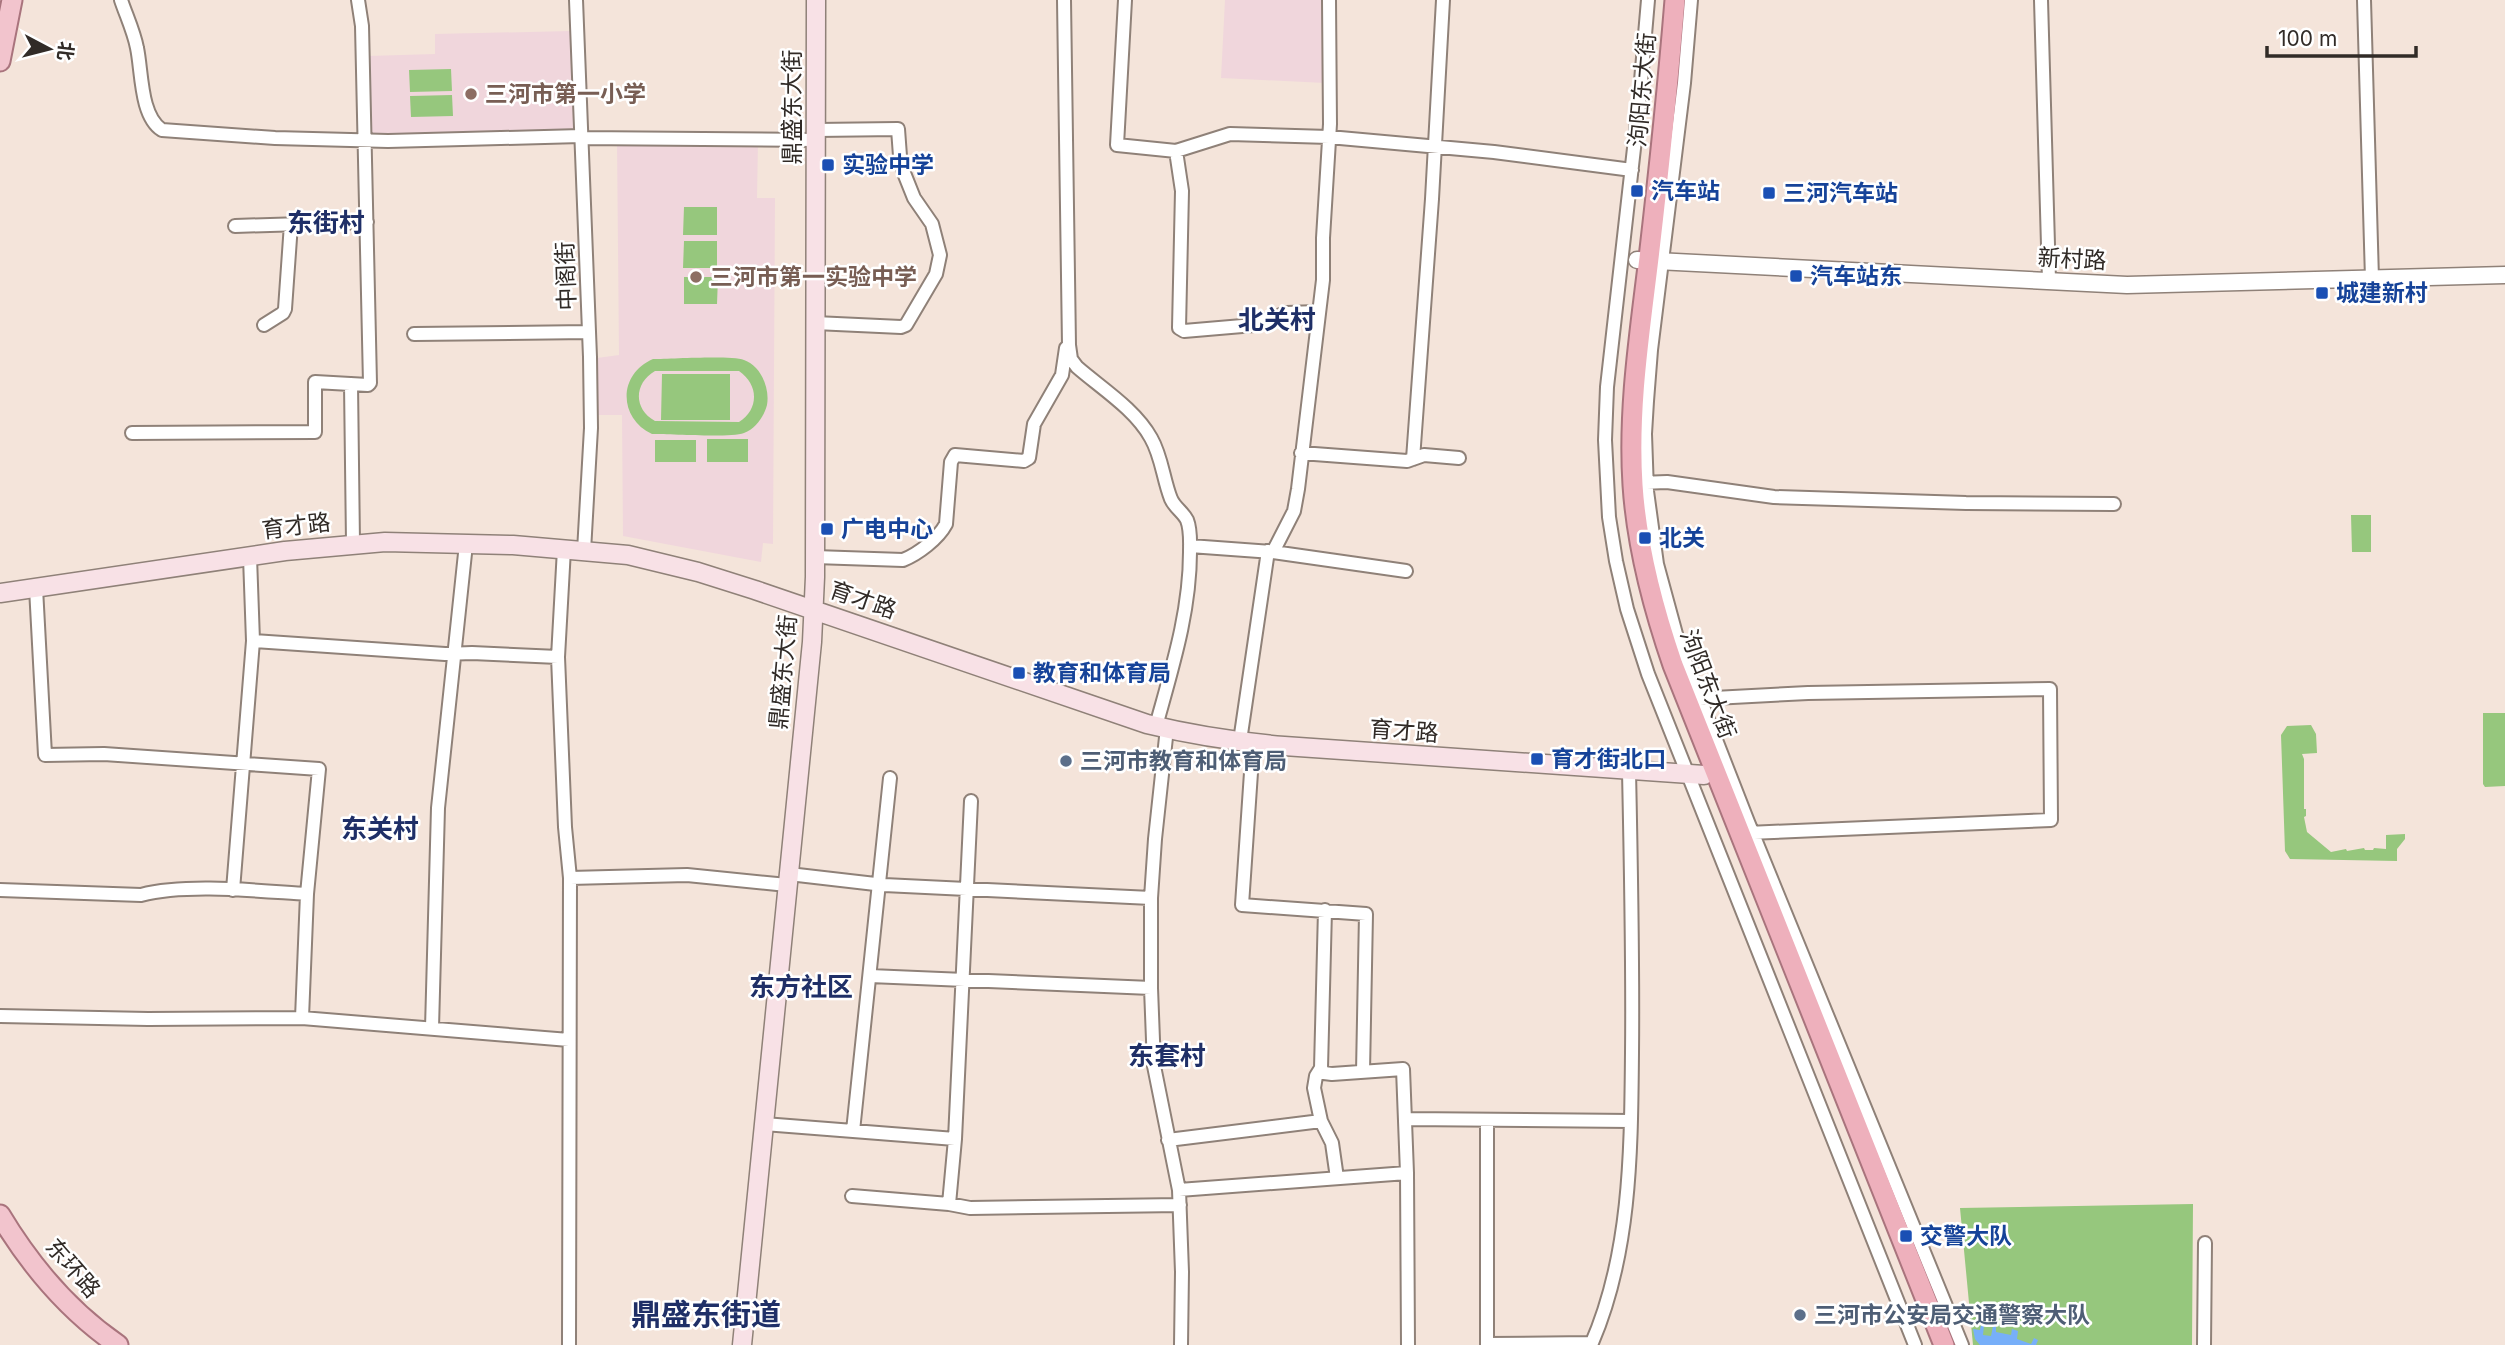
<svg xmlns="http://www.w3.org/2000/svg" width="2505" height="1345" font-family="Inter,'Noto Sans SC',sans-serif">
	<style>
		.education { fill: #f0d6dc }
		.green { fill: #96c77d; fill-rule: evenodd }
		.water { fill: #77aff9 }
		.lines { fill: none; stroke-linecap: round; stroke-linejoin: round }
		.minor-casing { stroke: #8f8178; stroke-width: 16 }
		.tertiary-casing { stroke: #8f8178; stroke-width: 19 }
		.secondary-casing { stroke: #8f8178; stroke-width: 21 }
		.primary-casing { stroke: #a9747d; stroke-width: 23 }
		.trunk-casing { stroke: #a9747d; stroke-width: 23 }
		.minor { stroke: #fff; stroke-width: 12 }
		.tertiary { stroke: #fff; stroke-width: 16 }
		.secondary { stroke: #f8e1e6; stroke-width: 18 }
		.primary { stroke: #f2c4cd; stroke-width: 19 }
		.trunk { stroke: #eeb0bc; stroke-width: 19 }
		.education-dot { fill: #8d6e63; stroke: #fff; stroke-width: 2.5 }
		.transit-dot { fill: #1a4fb4; stroke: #fff; stroke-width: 2.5 }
		.service-dot { fill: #5c6f8a; stroke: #fff; stroke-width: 2.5 }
		.labels { text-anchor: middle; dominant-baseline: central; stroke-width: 5; stroke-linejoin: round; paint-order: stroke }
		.street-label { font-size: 23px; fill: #312b27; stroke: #fff }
		.education-label { font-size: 23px; font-weight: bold; fill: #785e54; stroke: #fff; text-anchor: start }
		.transit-label { font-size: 23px; font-weight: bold; fill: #164399; stroke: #fff; text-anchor: start }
		.service-label { font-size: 23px; font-weight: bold; fill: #4e5e75; stroke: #fff; text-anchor: start }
		.quarter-label { font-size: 26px; font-weight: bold; fill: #1f2f67; stroke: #fff }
		.district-label { font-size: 30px; font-weight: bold; fill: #1f2f67; stroke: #fff }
	</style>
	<rect width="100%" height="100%" fill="#f4e4da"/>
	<path class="education" d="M1225 0H1325V83L1221 78Z
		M571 31 574 131 369 134 368 56 435 54V34Z
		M617 141 758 142 757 198H775L773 544 763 543 761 562 623 536 622 415H598L597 358 619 355Z"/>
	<path class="green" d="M451 69 452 91 410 92 409 70Z
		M452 95 453 116 411 117 410 96Z
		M684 207H717V235H683Z
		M684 241H717V268H683Z
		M684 277H718L717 304H684Z
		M653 359C671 359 731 355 744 360 761 366 770 388 767 405 764 416 756 429 744 433 730 438 671 434 652 434 618 418 618 374 653 359ZM655 371H739C759 385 759 409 739 422L655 421C633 409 634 383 655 371Z
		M662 374H730V420H661Z
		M707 439H748V462H707Z
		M655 440H696V462H655Z
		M2351 515H2371V552H2352Z
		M2483 713H2505V786L2485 787 2483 784Z
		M2311 725 2316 734 2317 753 2302 754 2304 759V809H2306V816L2304 817 2307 832 2331 852 2346 849 2347 851 2364 848 2365 850H2373L2374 848 2386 849V835L2405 834V839L2397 849V861L2290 859 2285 851 2281 735 2287 726Z
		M2193 1204 2192 1345H1973L1960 1208Z"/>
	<path class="water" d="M1981 1325H1984L1983 1335 1991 1336 1993 1326H1996V1332L2011 1335 2012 1329 2018 1331 2017 1339 2031 1344 2034 1338 2038 1340 2036 1345H1980L1975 1339 1973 1329 1980 1330Z"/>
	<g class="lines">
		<g class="minor-casing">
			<path id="minor" d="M121 0C126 15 134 32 137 48 142 71 140 116 162 130L275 138 388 141 581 136
				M576 0 590 357 591 428 584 551
				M1064 0 1069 345 1071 359 1077 367C1101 388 1135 409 1151 438 1162 457 1163 479 1171 499 1175 508 1183 512 1187 520 1191 530 1190 542 1190 552 1190 612 1172 668 1156 726
				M1125 0 1117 145 1176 151 1230 134 1329 137 1494 152 1632 170
				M1648 0 1639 104 1607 387 1605 440 1609 517 1616 561 1627 609 1648 674 1915 1345
				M1691 0 1684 83 1651 350 1647 401 1645 434 1647 491 1657 564 1679 645 1748 822 1962 1345
				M2041 0 2049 280
				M2364 0 2372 279
				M581 138 816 140
				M1176 151 1182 191 1179 328 1184 331 1254 325 1286 313 1318 312
				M235 226 367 222
				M815 323 901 327 906 325 936 274 940 255 932 224 914 198 904 173 900 156 898 129 816 130
				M264 325 283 313 285 309 291 224
				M414 334 589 332
				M351 384 353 543
				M132 433 315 432V382L368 385 370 383 362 26 358 0
				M1301 453 1407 461 1424 455 1459 458
				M1413 459 1432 199 1443 0
				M1640 483 1667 482 1774 497 1966 503 2114 504
				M1190 546 1273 552 1406 571
				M564 549 558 657 565 827 570 878 569 1345
				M1273 552 1294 511 1298 489 1323 280V238L1330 124 1329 0
				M815 557 903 560C918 554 938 539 946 524L951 462 955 455 1024 461 1029 458 1034 424 1062 375 1066 348
				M36 588 45 755 104 754 319 769 307 894 302 1018
				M253 641 445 654 472 653 558 657
				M1695 699 1808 693 2050 689 2051 820 1748 833
				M1167 728 1155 839 1151 898V988L1154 1066 1179 1190 1182 1272 1181 1345
				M1240 741 1268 551
				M1253 743 1242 905 1366 914 1363 1072
				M789 874 884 885 1151 898
				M570 878 687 875 787 885
				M0 890 141 895C187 883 259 891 307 894
				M233 890 253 641 250 557
				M1325 910 1321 1068 1324 1073 1332 1074 1403 1069 1407 1173 1408 1345
				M870 976 1151 988
				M0 1016 148 1019 302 1018 569 1040
				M432 1028 438 808 466 544
				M1321 1068 1316 1076 1314 1088 1321 1121 1332 1143 1337 1178
				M1405 1119 1631 1121
				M1487 1120V1344L1592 1343
				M764 1124 955 1139
				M853 1131 890 778
				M1168 1140 1321 1121
				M1179 1190 1407 1173
				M852 1196 949 1204 970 1208 1180 1205
				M949 1204 955 1139 971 801
				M1591 1345C1631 1254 1631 1151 1632 1053 1633 959 1631 865 1629 771
				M2204 1345 2205 1243"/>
		</g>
		<g class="tertiary-casing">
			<path id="tertiary" d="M1637 260 2127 285 2505 275"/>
		</g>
		<g class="secondary-casing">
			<path id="secondary" d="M0 593 285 551 385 542 513 545 628 555 698 572 755 590 1147 724C1192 735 1238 742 1284 746L1704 775
				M742 1345 812 642 815 577 816 0"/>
		</g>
		<g class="primary-casing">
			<path id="primary" d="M0 61 12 0
				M0 1215C30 1265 70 1312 118 1345"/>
		</g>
		<g class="trunk-casing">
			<path id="trunk" d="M1675 0C1668 86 1659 172 1649 258 1640 333 1628 409 1633 485 1637 547 1653 607 1673 665L1944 1345"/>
		</g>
		<use href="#minor" class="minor"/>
		<use href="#tertiary" class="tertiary"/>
		<use href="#secondary" class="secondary"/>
		<use href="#primary" class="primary"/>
		<use href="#trunk" class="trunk"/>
	</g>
	<g class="education-dot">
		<circle cx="471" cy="94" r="7"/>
		<circle cx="696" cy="277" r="7"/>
	</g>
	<g class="transit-dot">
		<rect x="821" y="158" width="14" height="14" rx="3.5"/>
		<rect x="1630" y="184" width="14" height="14" rx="3.5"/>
		<rect x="1762" y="186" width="14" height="14" rx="3.5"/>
		<rect x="1789" y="269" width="14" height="14" rx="3.5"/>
		<rect x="2315" y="286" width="14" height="14" rx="3.5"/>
		<rect x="820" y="522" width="14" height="14" rx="3.5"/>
		<rect x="1638" y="531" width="14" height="14" rx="3.5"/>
		<rect x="1012" y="666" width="14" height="14" rx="3.5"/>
		<rect x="1530" y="752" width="14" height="14" rx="3.5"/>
		<rect x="1899" y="1229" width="14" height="14" rx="3.5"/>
	</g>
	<g class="service-dot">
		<circle cx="1066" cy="761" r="7"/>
		<circle cx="1800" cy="1315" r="7"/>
	</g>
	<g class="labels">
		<g class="street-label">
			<text transform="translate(1642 90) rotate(-85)">泃阳东大街</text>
			<text transform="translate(792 107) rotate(-90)">鼎盛东大街</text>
			<text transform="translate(2072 259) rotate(3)">新村路</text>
			<text transform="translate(566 276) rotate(-92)">中阁街</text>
			<text transform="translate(296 526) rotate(-7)">育才路</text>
			<text transform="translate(863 600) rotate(19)">育才路</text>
			<text transform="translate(783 672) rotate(-85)">鼎盛东大街</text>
			<text transform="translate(1708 684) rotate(69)">泃阳东大街</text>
			<text transform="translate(1404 731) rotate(4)">育才路</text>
			<text transform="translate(73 1268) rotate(49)">东环路</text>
		</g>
		<g class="education-label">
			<text x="485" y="94">三河市第一小学</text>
			<text x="710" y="277">三河市第一实验中学</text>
		</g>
		<g class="transit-label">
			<text x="842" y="165">实验中学</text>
			<text x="1651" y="191">汽车站</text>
			<text x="1783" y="193">三河汽车站</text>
			<text x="1810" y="276">汽车站东</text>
			<text x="2336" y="293">城建新村</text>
			<text x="841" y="529">广电中心</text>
			<text x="1659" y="538">北关</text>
			<text x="1033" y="673">教育和体育局</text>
			<text x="1551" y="759">育才街北口</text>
			<text x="1920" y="1236">交警大队</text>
		</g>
		<g class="service-label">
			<text x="1080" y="761">三河市教育和体育局</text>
			<text x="1814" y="1315">三河市公安局交通警察大队</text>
		</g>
		<g class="quarter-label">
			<text x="326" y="222">东街村</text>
			<text x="1277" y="319">北关村</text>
			<text x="380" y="828">东关村</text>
			<text x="801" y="986">东方社区</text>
			<text x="1167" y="1055">东套村</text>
		</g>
		<g class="district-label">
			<text x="706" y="1314">鼎盛东街道</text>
		</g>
	</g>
	<g transform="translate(49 49) rotate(97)" stroke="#ffffff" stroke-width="5" paint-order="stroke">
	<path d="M0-5L12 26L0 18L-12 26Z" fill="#312b27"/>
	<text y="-10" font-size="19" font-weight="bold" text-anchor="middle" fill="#312b27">北</text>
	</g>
	<path d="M2267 46v10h149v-10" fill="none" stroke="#312b27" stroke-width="3.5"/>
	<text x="2278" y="46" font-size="21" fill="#312b27" stroke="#ffffff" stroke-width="5" paint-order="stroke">100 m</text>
</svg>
